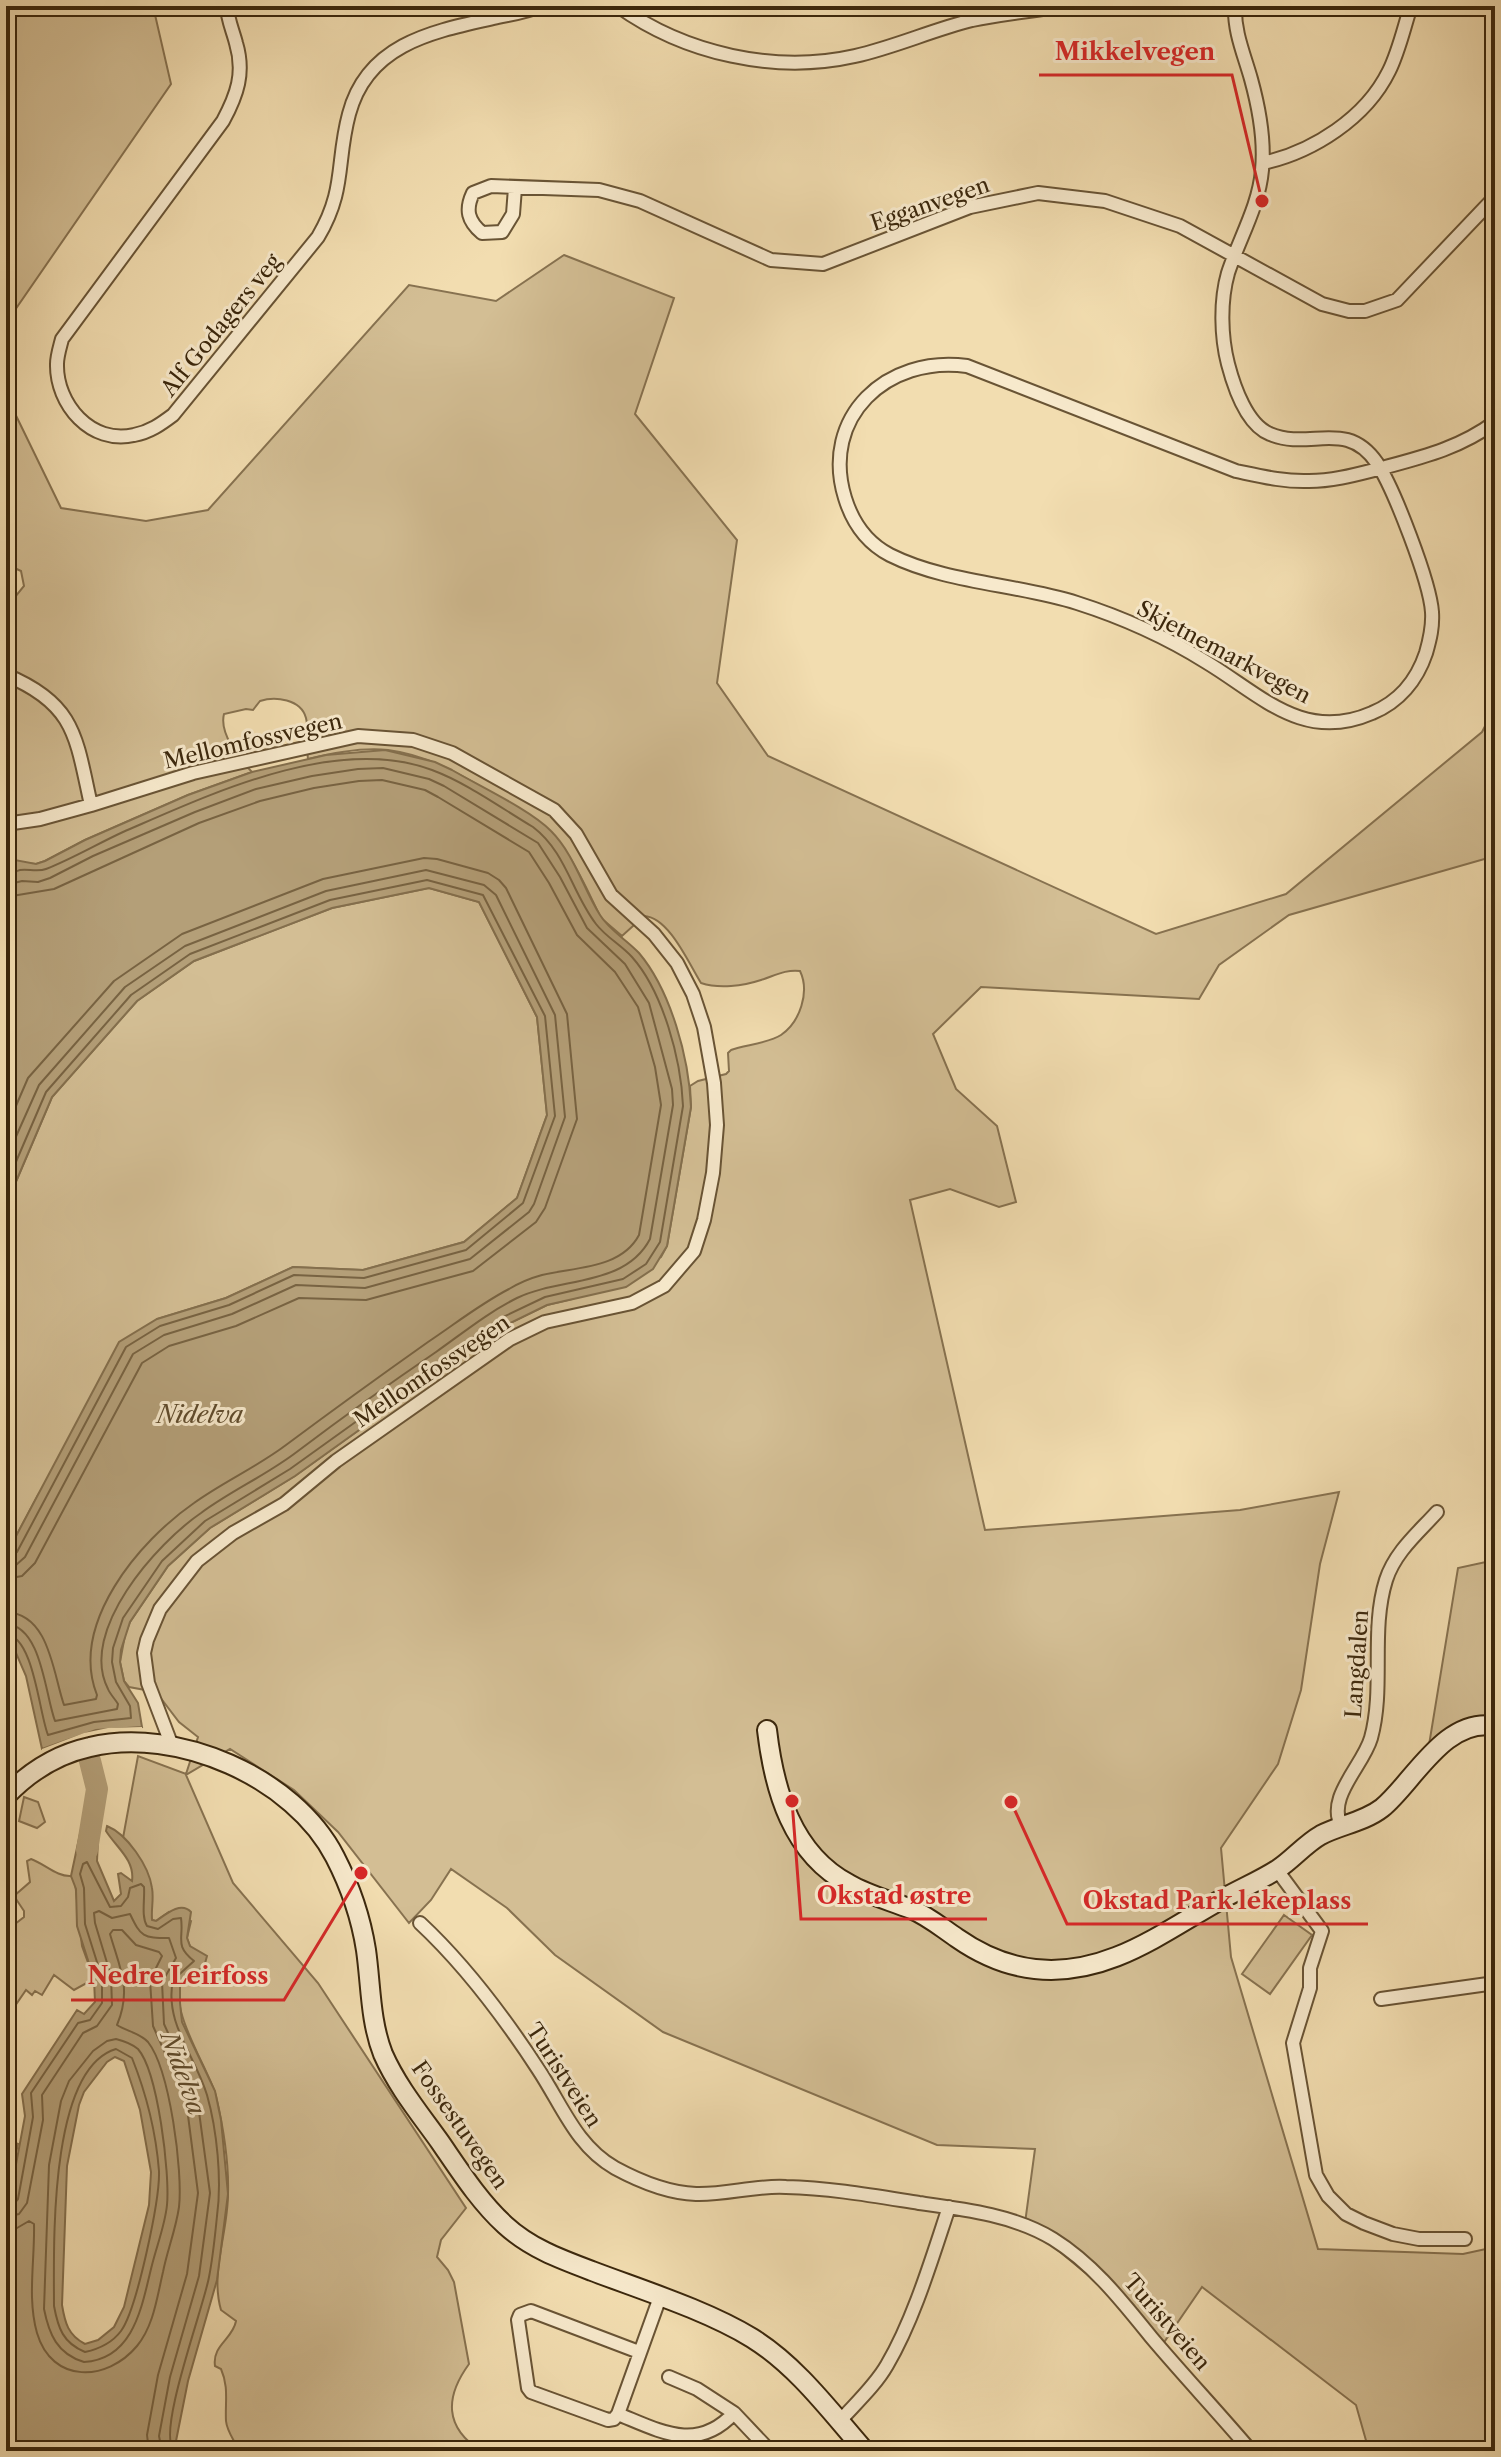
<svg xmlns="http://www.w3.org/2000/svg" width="1501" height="2457" font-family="'Libre Caslon Text',serif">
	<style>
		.green { fill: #d3be94; stroke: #877250; stroke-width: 2 }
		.water { fill: #b49f78; stroke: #846f4d; stroke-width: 2; fill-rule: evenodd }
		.pier { fill: #f2ddb0 }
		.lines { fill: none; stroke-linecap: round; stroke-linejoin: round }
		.shore { stroke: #786342; stroke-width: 2 }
		.river { stroke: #b49f78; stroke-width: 22 }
		.street-casing { stroke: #695435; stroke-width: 16 }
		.secondary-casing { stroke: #3b270c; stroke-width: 22 }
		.street { stroke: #f7e9cc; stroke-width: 12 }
		.secondary { stroke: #f7e9cc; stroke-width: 18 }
		.labels { text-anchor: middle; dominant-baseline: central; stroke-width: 6; stroke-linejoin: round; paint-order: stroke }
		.street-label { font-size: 22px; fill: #3b270c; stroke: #f7e9cc }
		.water-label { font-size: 24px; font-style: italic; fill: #5f4b2c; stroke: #f7e9cc }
		.leader { fill: none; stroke: #d62828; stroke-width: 3 }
		.callout-dot { fill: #d62828; stroke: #f7e9cc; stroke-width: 3 }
		.callout-label { font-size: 24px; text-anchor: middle; font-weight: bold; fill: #d62828; stroke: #f7e9cc; stroke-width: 6; stroke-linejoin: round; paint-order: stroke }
	</style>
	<rect width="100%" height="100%" fill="#f2ddb0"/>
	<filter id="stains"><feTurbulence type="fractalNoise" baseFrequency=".0025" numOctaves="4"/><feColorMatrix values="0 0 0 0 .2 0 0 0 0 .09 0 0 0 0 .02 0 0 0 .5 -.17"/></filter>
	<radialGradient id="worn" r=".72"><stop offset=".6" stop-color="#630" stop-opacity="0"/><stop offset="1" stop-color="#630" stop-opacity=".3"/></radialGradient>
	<path class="green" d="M6 6H153L171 84 6 323Z
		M564 255 674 298 635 414 737 540 717 683 768 756 1156 934 1286 894 1482 732 1495 707V856L1289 915 1219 965 1199 999 981 987 933 1034 956 1089 997 1126 1016 1202 999 1207 950 1189 910 1200 985 1530 1240 1510 1339 1492 1320 1564 1301 1690 1278 1764 1221 1848 1231 1957 1318 2249 1463 2254 1495 2247V2417L1491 2416 1486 2442 1495 2440V2451H1369L1356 2405 1202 2287 1158 2351 1105 2289 1025 2223 1035 2149 937 2145 663 2032 555 1955 507 1908 451 1869 431 1900 409 1923 338 1832 294 1790 230 1749 186 1775 233 1883 318 1983 466 2208 441 2240 437 2257 448 2270 454 2282 469 2364C445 2397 444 2427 481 2451H239C235 2441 227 2432 226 2421 225 2402 229 2387 221 2369L215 2366C212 2345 233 2339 236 2321L221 2310C210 2272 228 2233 228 2194 229 2162 223 2126 216 2096 209 2069 165 2005 183 1980 187 1975 193 1974 199 1971L187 1938 191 1921 169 1912 156 1921 152 1920 141 1861 123 1838 138 1756 186 1774 198 1737 179 1722 156 1692 129 1687 124 1681 120 1662 125 1635 130 1622 168 1566 210 1528 295 1476 504 1326 547 1305 572 1299 661 1257 667 1246 691 1107 690 1086 698 1081 726 1074 729 1071 728 1053 731 1050C746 1045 769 1043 781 1035 800 1022 810 992 800 971 786 969 774 976 761 980 743 986 719 989 701 983 689 964 669 917 644 916L622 936 601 918C584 884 569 844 537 821 490 793 443 757 388 750 363 747 332 753 308 759 306 746 309 730 306 718 301 699 275 696 260 701L253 710 246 709 224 714C219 733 239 759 252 772L188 795 85 840 45 861 36 864 12 862 10 866 6 864V608L24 586 21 571 6 564V395L61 508 146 521 208 510 409 285 496 301Z
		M429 888 479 902 537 1017 547 1115 517 1198 464 1242 363 1270 293 1267 226 1298 157 1319 38 1495 6 1555V1195L12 1191 52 1097 137 1001 194 961 332 908Z
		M1495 1560V1729L1428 1751 1458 1568Z
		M24 1797 38 1802 45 1822 37 1828 19 1821Z
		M31 1859C45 1864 57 1877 71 1876L75 1882 82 1946 94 1979 74 1990 54 1975 42 1995 35 1991 32 1995 26 1990 6 2019V1931L24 1917V1911L14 1896 30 1882 27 1861Z
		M1284 1915 1312 1935 1270 1994 1242 1974Z
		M7 2140 18 2144 6 2199V2141Z"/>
	<path class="water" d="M385 750 435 762 452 770C479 786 531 810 551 831 574 854 583 888 600 915 609 930 627 940 639 953 671 991 689 1058 691 1107L667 1246 653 1269 626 1287 547 1305 504 1326 295 1476 210 1528 168 1566 130 1622 121 1650 120 1662 124 1681 138 1703 142 1727 96 1730 42 1749 26 1676 13 1646 6 1639V1555L119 1342 157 1319 226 1298 293 1267 363 1270 464 1242 517 1198 547 1115 537 1017 479 902 429 888 332 908 194 961 137 1001 52 1097 12 1191 6 1195V873L15 860 36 864 45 861 85 840 188 795 252 772 326 755Z
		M90 1823 98 1840 97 1861 114 1901 121 1894 118 1874 121 1873 132 1881C135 1860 116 1847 106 1831L107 1826C127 1834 149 1866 152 1888 154 1899 151 1909 152 1920L156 1921C166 1914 181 1901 191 1912L187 1938 190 1946 207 1956 204 1967 186 1977 180 1984V2003L182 2022 215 2091 221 2120 228 2194 217 2280 188 2381 176 2441 234 2451H6V2218L25 2116 22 2094 77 2010 84 2014 95 2002 94 1979 77 1926 76 1889 71 1876 81 1829ZM115 2057 124 2061 140 2110 151 2172 149 2205 124 2307 114 2327 98 2340 85 2344C68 2335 65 2323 62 2305L67 2166 79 2105 84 2092 107 2062Z"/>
	<path class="pier" d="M142 1727V1731L108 1732 85 1737 41 1753 42 1749 84 1733 108 1728Z"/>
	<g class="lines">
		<path class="shore" d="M6 875C10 875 13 873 17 871 24 867 36 873 46 869 72 859 97 844 123 832 211 794 336 734 432 770 467 783 501 808 533 827 566 852 572 893 596 924 606 937 621 945 632 957 663 992 681 1059 683 1106L660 1242 646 1264 623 1279 545 1297 499 1319 290 1469 205 1521 162 1561 123 1618 113 1648 112 1662 116 1682 130 1706 131 1718 94 1722 48 1735C39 1713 34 1637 6 1634
			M6 885 22 881 38 882 50 878 93 856 195 812 256 789 312 776 358 769 383 768 429 779 444 786 538 843 560 877 587 928 625 964 649 1003 672 1089 673 1105 650 1239C625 1287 560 1277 517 1298 487 1313 463 1333 436 1352 389 1384 343 1417 298 1451 267 1475 232 1490 201 1513 157 1543 78 1631 108 1689 110 1694 115 1699 118 1704L117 1709 55 1721C45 1695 42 1626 6 1624
			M6 897 54 889 199 823 260 801 314 788 359 781 382 780 425 790 438 797 529 852 549 883 577 935 615 972 638 1007 655 1067 661 1105 639 1235C621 1269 575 1267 542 1275 531 1278 519 1283 509 1289 480 1304 455 1324 428 1342 380 1376 333 1410 286 1445 257 1467 223 1482 194 1503 139 1541 69 1624 97 1695L96 1699 64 1705C53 1674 50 1614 6 1612
			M6 1129 28 1078 114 981 182 934 323 879 424 858 437 859 488 873 499 880 506 888 567 1014 577 1119 545 1208 536 1222 473 1271 366 1300 299 1298 236 1326 169 1346 142 1363 35 1563 22 1576 6 1579
			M6 1159 39 1085 125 987 185 946 326 891 426 870 484 885 496 895 555 1015 565 1117 534 1204 529 1212 470 1259 365 1288 296 1285 232 1314 164 1335 133 1354 25 1557 16 1565 6 1567
			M6 1185 46 1092 131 995 190 954 330 900 427 880 483 895 545 1016 555 1116 523 1203 466 1250 364 1278 294 1275 229 1305 160 1326 126 1347 17 1552 6 1557
			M116 2039C124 2041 132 2044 138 2049 158 2072 170 2174 167 2205 165 2225 157 2245 152 2265 142 2304 135 2359 84 2362 57 2354 49 2334 44 2309L49 2165 61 2101 69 2081 93 2051 107 2041Z
			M116 2049 132 2058C146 2093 156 2133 159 2171 160 2199 137 2309 121 2331 112 2343 99 2349 85 2352 63 2343 58 2328 54 2306 54 2249 48 2069 116 2049Z
			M6 2207 13 2205 18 2199 33 2117 31 2093 78 2023 90 2020 102 2003V1978L85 1924 84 1888 80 1874 83 1864 87 1862 110 1907 121 1906 128 1897 130 1888 141 1884 144 1887C145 1900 141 1916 147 1926L158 1929 173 1919 181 1918C184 1939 174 1945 194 1961L173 1980C164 2023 195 2055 207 2095 217 2130 222 2180 217 2216 215 2236 213 2257 209 2277 204 2306 158 2429 173 2448L188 2451
			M6 2217 19 2214 27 2203 43 2120 42 2095 83 2033 97 2026 112 2005 111 1976 95 1923 94 1913 99 1911 112 1918 130 1914C141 1937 143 1938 169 1938L176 1958 162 1982 164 2024 197 2097 210 2193 199 2276 170 2377 159 2436 162 2451
			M6 2229 17 2228 29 2221 34 2224C35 2260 27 2298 37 2333 52 2384 107 2382 137 2346 154 2325 157 2297 163 2272 167 2251 176 2229 179 2207 183 2172 170 2070 148 2042 140 2033 126 2031 117 2025 132 1989 120 1969 110 1934L113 1930H122L136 1945 159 1952 162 1956 150 1980 153 2026 186 2100 198 2193 187 2274 158 2375 147 2435 149 2451"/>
		<path class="river" d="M87 1850 97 1789 90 1761"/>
		<g class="street-casing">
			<path id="street" d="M227 6C227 18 233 31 236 43 245 73 237 95 223 121L62 339C60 347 57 356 57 364 56 404 91 445 134 435 150 432 161 424 173 415L318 237C346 190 336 162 349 114 368 42 436 31 498 17 512 14 527 12 540 6
				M618 6C685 54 775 74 855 56 895 47 932 30 972 20 1001 14 1032 11 1062 6
				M1235 6C1234 32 1244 54 1251 79 1259 108 1265 140 1262 170 1259 206 1239 239 1228 273 1220 301 1221 337 1228 364 1234 387 1247 425 1270 434 1310 451 1346 418 1377 463 1394 489 1430 582 1432 612 1433 627 1430 639 1426 653 1417 680 1399 702 1372 713 1303 743 1261 695 1206 662 1166 637 1121 617 1077 603 1017 584 946 583 890 555 867 543 853 524 845 498 820 417 887 355 967 366L1236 471C1260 476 1284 482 1309 481 1334 481 1358 474 1382 468 1423 457 1460 448 1495 422
				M1263 163C1313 152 1366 118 1389 71 1399 51 1404 27 1411 6
				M515 188 513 214 502 232 482 233C468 221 465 210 473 193L491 186 599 190 640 201 771 260 823 264 970 207 1038 193 1105 201 1180 226 1322 304 1349 311H1365L1397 300 1495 197
				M6 675C76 704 76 738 91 805
				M6 824 40 819 91 805 193 773 358 736 413 740 452 753 554 810 576 834 611 895 654 934 677 963 693 994 704 1027 714 1083 717 1125 713 1173 704 1220 694 1251 664 1286 632 1303 545 1322 510 1339 336 1461 284 1504 233 1533 197 1561 160 1609 147 1640 144 1653 148 1683 172 1746
				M1342 1827C1325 1798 1363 1766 1371 1738 1385 1687 1370 1631 1386 1580 1395 1552 1418 1533 1437 1512
				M1277 1870 1322 1931 1310 1968V1988L1293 2043 1316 2175 1328 2196 1346 2214 1364 2223 1393 2234 1419 2239H1465
				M420 1923C465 1965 504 2017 538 2069 562 2105 576 2146 615 2168 639 2181 669 2193 696 2194 726 2195 756 2185 786 2187 831 2188 875 2196 919 2203 963 2209 1014 2215 1053 2239 1093 2264 1121 2300 1151 2337 1183 2375 1218 2412 1251 2451
				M1381 1999 1495 1983
				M639 2352 531 2311 520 2315 518 2320 528 2388 531 2392 608 2420 614 2419 618 2414 660 2297
				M669 2377 697 2389 734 2413
				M618 2414C660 2431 697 2453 734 2413L770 2451
				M839 2422C855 2404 875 2386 887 2365 914 2319 932 2258 949 2207"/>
		</g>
		<g class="secondary-casing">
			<path id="secondary" d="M767 1730C774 1790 792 1854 849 1884 868 1895 891 1901 911 1909 928 1916 942 1928 957 1938 980 1954 1007 1966 1035 1969 1108 1977 1164 1931 1224 1898 1242 1888 1261 1880 1278 1869 1293 1859 1305 1844 1321 1835 1340 1825 1364 1822 1382 1808 1413 1783 1444 1717 1495 1726
				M6 1796C29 1772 58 1754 90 1747 176 1726 294 1777 335 1857 350 1886 361 1918 366 1950 371 1985 370 2021 383 2054 397 2086 420 2114 440 2142 460 2171 479 2201 505 2225 530 2248 560 2259 592 2271 642 2290 706 2310 752 2338 797 2366 830 2411 865 2451"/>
		</g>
		<use href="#street" class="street"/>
		<use href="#secondary" class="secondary"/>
	</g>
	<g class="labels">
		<g class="street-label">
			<text transform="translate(930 204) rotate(-19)">Egganvegen</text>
			<text transform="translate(221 325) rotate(-51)">Alf Godagers veg</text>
			<text transform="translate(1224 652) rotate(28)">Skjetnemarkvegen</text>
			<text transform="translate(253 741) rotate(-13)">Mellomfossvegen</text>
			<text transform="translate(432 1371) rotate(-34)">Mellomfossvegen</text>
			<text transform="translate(1357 1664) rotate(-86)">Langdalen</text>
			<text transform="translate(564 2075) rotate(57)">Turistveien</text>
			<text transform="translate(460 2125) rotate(55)">Fossestuvegen</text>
			<text transform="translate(1167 2322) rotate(49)">Turistveien</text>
		</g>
		<g class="water-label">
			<text x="200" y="1414">Nidelva</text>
			<text transform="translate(183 2073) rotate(70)">Nidelva</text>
		</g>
	</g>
	<path class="leader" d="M1262 201L1232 75H1039M792 1801L801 1919H987M1011 1802L1067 1924H1368M361 1873L284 2000H71"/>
	<g class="callout-dot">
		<circle cx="1262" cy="201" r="8"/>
		<circle cx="792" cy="1801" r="8"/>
		<circle cx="1011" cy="1802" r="8"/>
		<circle cx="361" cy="1873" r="8"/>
	</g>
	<g class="callout-label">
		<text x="1135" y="60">Mikkelvegen</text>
		<text x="894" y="1904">Okstad østre</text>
		<text x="1217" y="1909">Okstad Park lekeplass</text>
		<text x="178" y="1984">Nedre Leirfoss</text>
	</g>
	<rect width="1501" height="2457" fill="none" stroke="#f2ddb0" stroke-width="32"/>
	<rect x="8" y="8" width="1485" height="2441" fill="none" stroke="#3b270c" stroke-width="4"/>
	<rect x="16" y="16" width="1469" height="2425" fill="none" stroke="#3b270c" stroke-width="2"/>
	<rect width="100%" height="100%" filter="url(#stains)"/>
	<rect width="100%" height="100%" fill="url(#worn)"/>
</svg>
